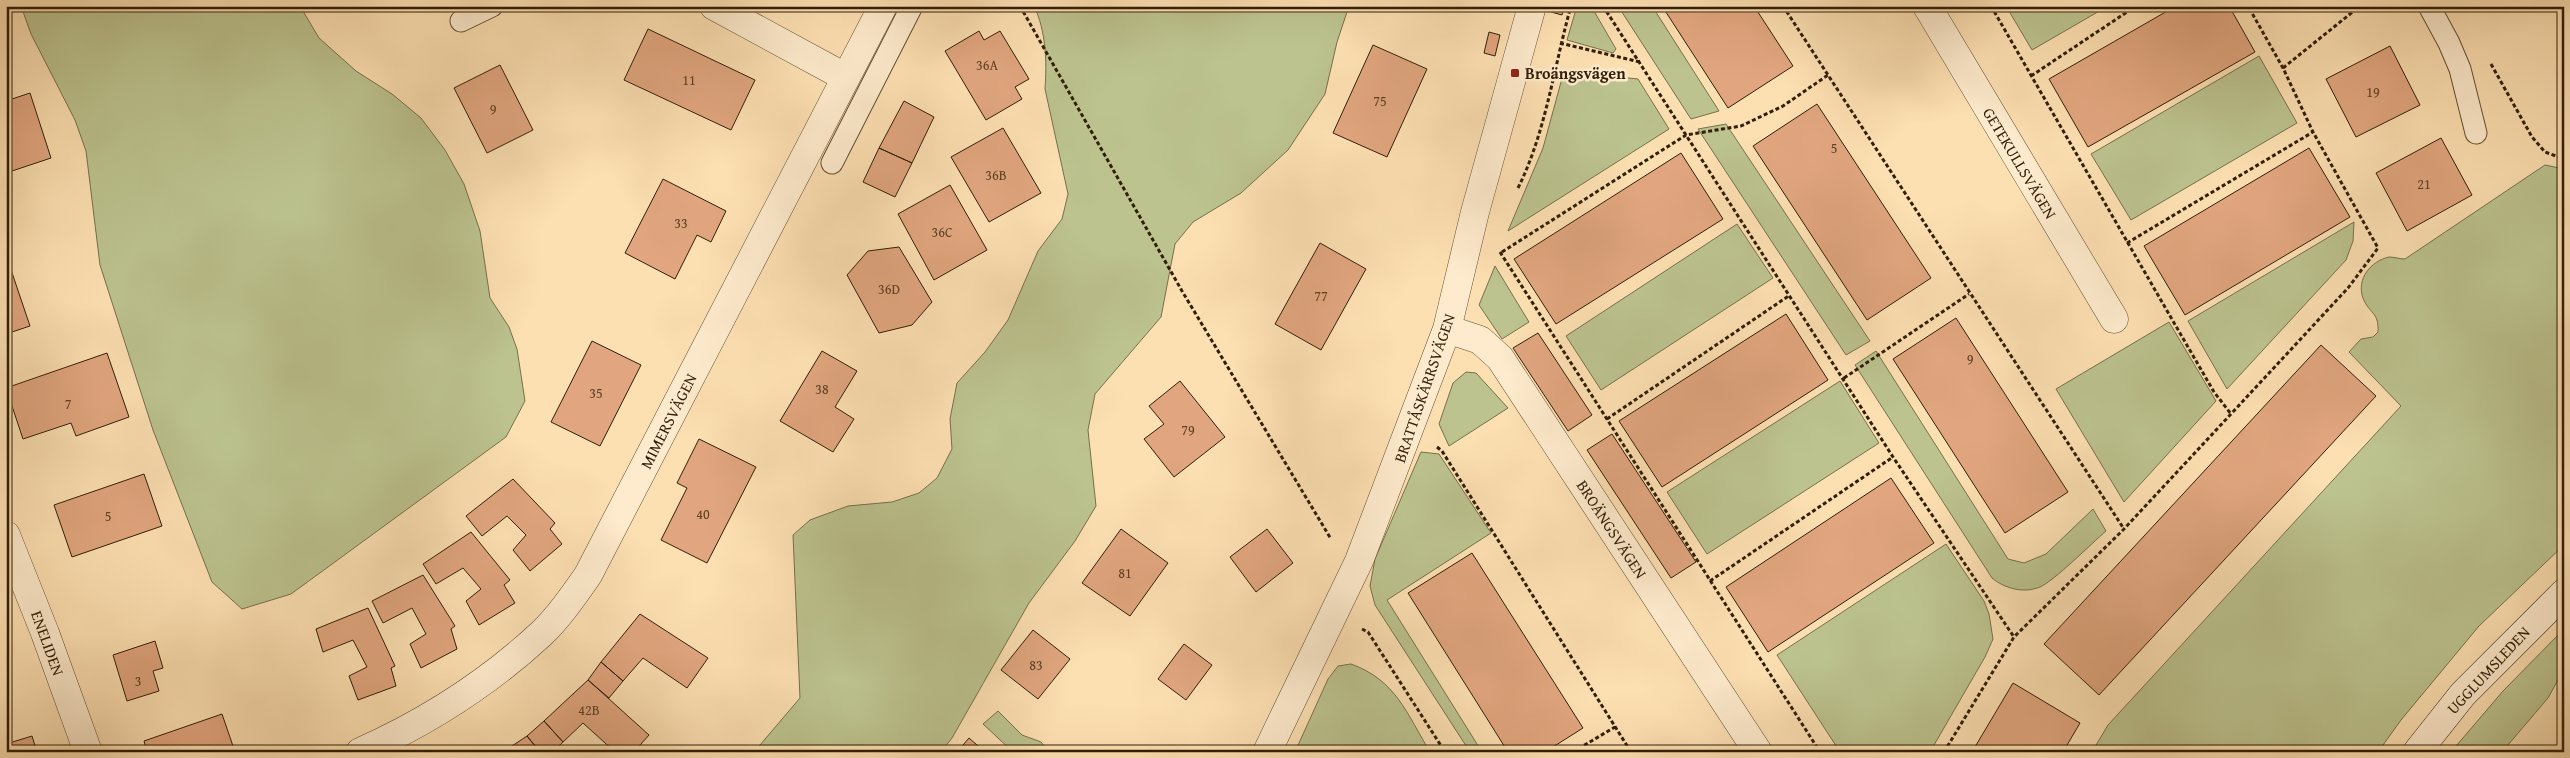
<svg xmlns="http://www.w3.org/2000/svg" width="2570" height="758" font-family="'Gentium Book Plus',serif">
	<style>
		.green { fill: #bcc38f; stroke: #76704b }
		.building { fill: #e1a67f; stroke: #311e07 }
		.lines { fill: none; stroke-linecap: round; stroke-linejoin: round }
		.lane-casing { stroke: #644e32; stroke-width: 23 }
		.street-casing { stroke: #644e32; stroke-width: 29 }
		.secondary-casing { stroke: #311e07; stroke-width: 29 }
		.path { stroke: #311e07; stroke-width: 3; stroke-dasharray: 4 2.5; stroke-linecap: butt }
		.lane { stroke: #feebcd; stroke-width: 21 }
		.street { stroke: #feebcd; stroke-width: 28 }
		.secondary { stroke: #feebcd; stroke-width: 28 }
		.poi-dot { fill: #8f2418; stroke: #feebcd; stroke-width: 2 }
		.labels { text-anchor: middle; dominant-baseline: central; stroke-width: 5; stroke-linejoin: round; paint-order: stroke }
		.number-label { font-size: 14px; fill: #5d4025 }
		.poi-label { font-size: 16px; font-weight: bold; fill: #311e07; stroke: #feebcd; text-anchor: start }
		.street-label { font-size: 16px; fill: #311e07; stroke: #feebcd }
	</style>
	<rect width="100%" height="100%" fill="#fde0b2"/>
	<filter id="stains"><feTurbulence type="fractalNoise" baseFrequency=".004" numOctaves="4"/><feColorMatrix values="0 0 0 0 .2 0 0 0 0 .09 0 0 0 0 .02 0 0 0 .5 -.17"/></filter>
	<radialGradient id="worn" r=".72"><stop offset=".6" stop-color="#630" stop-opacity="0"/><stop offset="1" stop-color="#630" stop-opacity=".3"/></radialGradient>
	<path class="green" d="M21 6H300L319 38 356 71 392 94 421 118 445 150 464 184 480 231 490 298 509 327 517 349 525 401 506 437 291 594 242 609 212 582 153 430 100 265 86 151 75 120 31 34Z
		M1034 6H1349L1337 42 1325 94 1288 150 1241 193 1193 222 1175 244 1161 317 1095 394 1088 430 1096 506 1075 541 1029 603 952 738 941 752H754L800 698 793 535 810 520 848 506 892 502 919 493 937 478 952 449 950 419 957 383 985 352 1008 320 1038 251 1062 219 1068 194 1045 89C1047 61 1046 31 1034 6Z
		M1577 6H1591L1616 49 1613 53 1567 40Z
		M1618 6H1652L1719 111 1691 119Z
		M2006 6H2108L2032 50Z
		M2259 56 2297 123 2131 220 2091 154Z
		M1564 71 1638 79 1669 129 1508 231 1543 148Z
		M1726 124 1870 341 1846 355 1698 129Z
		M2545 165 2564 169V545L2479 626 2401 720 2378 752H2092L2108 725 2401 406 2349 352 2361 339 2373 337 2378 332C2379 311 2369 314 2363 298 2356 279 2371 261 2389 257 2394 257 2400 259 2405 259Z
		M2354 222 2353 241 2346 260 2227 389 2188 321Z
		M1737 224 1773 278 1601 390 1566 336Z
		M1495 266 1529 322 1502 339 1479 305Z
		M2169 322 2216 401 2124 502 2056 389Z
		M1876 351 2008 559 2024 563 2046 554 2093 509 2106 531C2091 544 2054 581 2040 587 2023 594 2004 588 1992 578L1855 365Z
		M1466 372 1476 373 1508 408 1449 446 1439 424 1453 383Z
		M1840 381 1879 443 1707 554 1667 492Z
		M1421 452 1439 454 1491 533 1387 600 1482 752H1470L1375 605 1370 586 1375 559Z
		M1946 544 1984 601 1989 614 1993 639 1985 657 1930 752H1840L1777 655Z
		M2564 629V669L2548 698 2502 752H2451L2503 691Z
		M1351 664C1396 680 1407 714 1430 752H1295L1328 679 1338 666Z
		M998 711 1022 735 1041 742 1049 752H1013L983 724Z"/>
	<path class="building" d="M1552 6H1564L1562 15 1551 12Z
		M1662 6H1754L1793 66 1728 108Z
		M2176 6H2229L2255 52 2088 147 2049 79Z
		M648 29 755 80 731 130 624 80Z
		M979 31 984 40 1000 31 1029 79 1015 87 1022 99 986 120 945 51Z
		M1489 32 1500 35 1495 56 1484 53Z
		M1373 45 1427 69 1387 157 1333 133Z
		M2390 46 2420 105 2356 137 2326 79Z
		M500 65 533 130 487 153 454 88Z
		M30 93 51 158 6 173V101Z
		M904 101 934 117 912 163 879 148Z
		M1817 104 1931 278 1867 320 1753 146Z
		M1003 128 1041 193 989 222 951 157Z
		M2441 138 2472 195 2407 231 2376 173Z
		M879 148 912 163 895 197 863 182Z
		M2309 148 2350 217 2185 315 2144 246Z
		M1681 153 1723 219 1556 324 1514 259Z
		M663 179 726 211 711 242 697 235 675 279 625 253Z
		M950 185 987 250 934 280 898 214Z
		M1320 243 1366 269 1321 350 1275 324Z
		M899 247 932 302 912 325 879 333 847 275 868 251Z
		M6 255 30 326 6 334Z
		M1786 314 1828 380 1662 487 1619 421Z
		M1956 318 2068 492 2005 533 1893 359Z
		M1538 333 1592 415 1568 431 1513 348Z
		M592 341 641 365 600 446 551 422Z
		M2321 345 2376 396 2099 695 2044 644Z
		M822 351 857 371 835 407 854 419 833 452 780 421Z
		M107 353 129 417 76 436 71 423 23 439 6 388Z
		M1180 381 1225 437 1174 477 1144 439 1164 424 1149 406Z
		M1612 434 1696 562 1671 578 1587 450Z
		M699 439 756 467 707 563 661 540 687 488 677 483Z
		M144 474 162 526 72 557 54 505Z
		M1891 478 1934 543 1768 652 1726 587Z
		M513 479 555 523 550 529 562 544 530 571 513 550 526 535 507 516 482 536 466 516Z
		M1121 529 1168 563 1130 616 1082 583Z
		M1267 529 1293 563 1256 592 1230 557Z
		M471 532 510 580 504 585 515 603 479 625 466 601 481 589 463 568 436 584 423 564Z
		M1472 553 1583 728 1545 752H1508L1408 593Z
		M423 575 455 626 451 629 457 649 421 668 410 644 426 634 412 608 383 623 372 601Z
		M368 608 395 666 391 668 396 686 358 700 349 676 367 667 353 640 323 652 316 629Z
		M640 614 708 658 687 688 643 658 623 681 601 662Z
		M1033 630 1070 659 1038 699 1001 670Z
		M155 641 163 668 153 671 159 691 127 701 113 655Z
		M1184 644 1212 665 1186 700 1158 679Z
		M601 662 623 681 609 698 588 680Z
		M588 680 649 735 634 752H615L583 723 563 742 544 721Z
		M2013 683 2080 723 2063 752H1972Z
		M222 714 235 752H147L144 741Z
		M544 721 563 742 553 752H540L527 736Z
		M32 736 37 752H6V744Z
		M527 736 540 752H503Z
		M969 738 985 752H957Z"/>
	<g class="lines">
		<g class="lane-casing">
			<path id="lane" d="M2429 6 2449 43 2460 69 2476 133
				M461 21 492 6
				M832 163 912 6"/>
		</g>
		<g class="street-casing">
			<path id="street" d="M714 6 845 77
				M1927 6 2114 319
				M1447 329 1480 340 1500 358 1758 752
				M6 535 45 633 88 752
				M360 752C425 723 488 683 541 634 559 617 574 595 588 575L883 6
				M1267 752 1359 561 1447 329 1475 212 1532 6"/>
		</g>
		<g class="secondary-casing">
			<path id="secondary" d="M2417 752 2463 694 2564 593"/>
		</g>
		<path class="path" d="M1020 6 1182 291 1331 539
			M1603 6 1893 457 2014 637
			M1783 6 2124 529
			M1991 6 2214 392 2231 414
			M1560 43 1640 62
			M2491 64 2532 137 2545 152 2564 159
			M2283 68 2360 6
			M2031 76 2136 6
			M1518 188C1546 132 1554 66 1571 6
			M2127 243 2313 132
			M1500 252 1820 752
			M1502 252 1686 135 1741 126 1783 106 1828 75
			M1844 378 1969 294
			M1607 419 1790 295
			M1437 447 1442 451 1631 752
			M1710 581 1893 457
			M1362 629 1368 632 1445 752
			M1573 752 1615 727
			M1944 752 2014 637 2124 529 2231 414 2348 288 2378 248 2313 132 2283 68 2248 6"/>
		<use href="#lane" class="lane"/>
		<use href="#street" class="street"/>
		<use href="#secondary" class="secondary"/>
	</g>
	<rect class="poi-dot" x="1510" y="68" width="10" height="10" rx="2.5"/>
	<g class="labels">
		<g class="number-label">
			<text x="987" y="65">36A</text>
			<text x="689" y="80">11</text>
			<text x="2373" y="92">19</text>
			<text x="1380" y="101">75</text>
			<text x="493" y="109">9</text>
			<text x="1834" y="148">5</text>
			<text x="996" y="175">36B</text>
			<text x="2424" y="184">21</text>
			<text x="681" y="223">33</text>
			<text x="942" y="232">36C</text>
			<text x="889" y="289">36D</text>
			<text x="1321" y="296">77</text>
			<text x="1970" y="359">9</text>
			<text x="822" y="389">38</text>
			<text x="596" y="393">35</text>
			<text x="68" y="404">7</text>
			<text x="1188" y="430">79</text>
			<text x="703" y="514">40</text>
			<text x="108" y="516">5</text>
			<text x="1125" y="573">81</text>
			<text x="1036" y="665">83</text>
			<text x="138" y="681">3</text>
			<text x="589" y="710">42B</text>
		</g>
		<g class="poi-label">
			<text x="1525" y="73">Broängsvägen</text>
		</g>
		<g class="street-label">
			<text transform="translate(2020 163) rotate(59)">GETEKULLSVÄGEN</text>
			<text transform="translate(1424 388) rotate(-71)">BRATTÅSKÄRRSVÄGEN</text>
			<text transform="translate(668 421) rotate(-63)">MIMERSVÄGEN</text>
			<text transform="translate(1612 529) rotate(57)">BROÄNGSVÄGEN</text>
			<text transform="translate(48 643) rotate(70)">ENELIDEN</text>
			<text transform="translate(2488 670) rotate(-47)">UGGLUMSLEDEN</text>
		</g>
	</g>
	<rect width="2570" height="758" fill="none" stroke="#fde0b2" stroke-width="25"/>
	<rect x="8" y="8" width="2555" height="743" fill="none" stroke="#311e07" stroke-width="2.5"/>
	<rect x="12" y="12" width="2545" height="733" fill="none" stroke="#311e07"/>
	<rect width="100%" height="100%" filter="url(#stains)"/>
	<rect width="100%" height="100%" fill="url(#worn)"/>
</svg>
